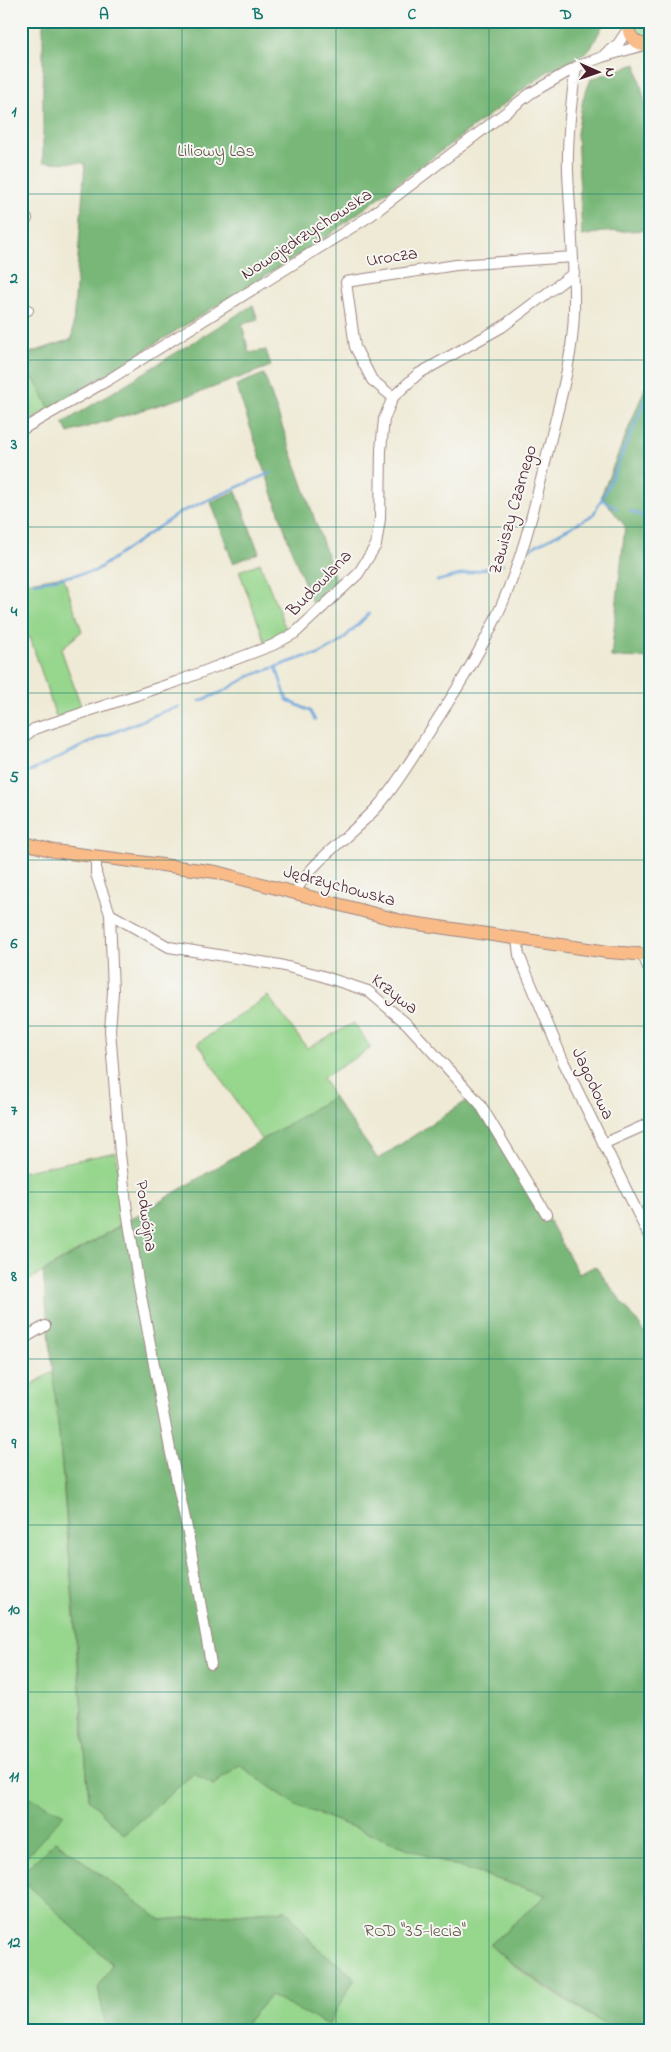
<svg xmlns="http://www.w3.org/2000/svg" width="671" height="2052" font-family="'Indie Flower',sans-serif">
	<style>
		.green { fill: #96d68d; stroke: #707a5c }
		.forest { fill: #78b778; stroke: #616b52 }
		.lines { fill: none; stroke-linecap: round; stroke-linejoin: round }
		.stream { stroke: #6ca5db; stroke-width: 2.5 }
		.minor-casing { stroke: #9c8480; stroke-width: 12 }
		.major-casing { stroke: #9c8480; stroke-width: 14 }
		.minor { stroke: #fff; stroke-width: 10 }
		.major { stroke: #f9bc89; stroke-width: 12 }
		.grid { fill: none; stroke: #0f766e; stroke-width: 1; stroke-opacity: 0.55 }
		.labels { text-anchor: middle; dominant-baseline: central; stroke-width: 4; stroke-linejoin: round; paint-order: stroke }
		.park-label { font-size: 18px; fill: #615648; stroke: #f6f6f2 }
		.street-label { font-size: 18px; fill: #4a1f2b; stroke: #f6f6f2 }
		.neatline { fill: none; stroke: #0f766e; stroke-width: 2 }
		.grid-label { font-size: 16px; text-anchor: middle; font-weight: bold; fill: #0f766e }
	</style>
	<rect width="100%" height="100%" fill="#f6f6f2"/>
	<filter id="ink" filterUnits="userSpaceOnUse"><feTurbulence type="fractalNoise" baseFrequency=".02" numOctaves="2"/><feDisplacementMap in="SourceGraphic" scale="10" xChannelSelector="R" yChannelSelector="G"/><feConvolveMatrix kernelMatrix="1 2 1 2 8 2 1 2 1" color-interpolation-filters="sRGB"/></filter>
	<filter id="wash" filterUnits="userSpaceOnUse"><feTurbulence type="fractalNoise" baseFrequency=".0096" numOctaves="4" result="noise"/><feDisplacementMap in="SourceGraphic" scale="20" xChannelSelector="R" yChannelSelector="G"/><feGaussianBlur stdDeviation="1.12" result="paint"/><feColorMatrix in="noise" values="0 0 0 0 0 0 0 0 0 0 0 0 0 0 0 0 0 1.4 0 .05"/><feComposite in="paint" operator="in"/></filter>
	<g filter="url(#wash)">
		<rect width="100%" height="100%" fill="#efead5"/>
		<path class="green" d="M634 21H650V39L645 40 635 34Z
			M34 379 50 409 21 424V380Z
			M260 563 287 632 266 644 239 571Z
			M63 576 82 631 61 649 82 709 56 717 30 637 21 640V580L23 583Z
			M268 996 307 1048 354 1023 371 1048 323 1078 333 1097 262 1141 198 1043Z
			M116 1152 125 1222 21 1285V1172Z
			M54 1371 89 1799 124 1835 194 1773 213 1785 239 1765 296 1805 433 1858 546 1895 490 1945C526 1979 573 2004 615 2031H239L270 1996 355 1978 313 1944 286 1910 161 1920 56 1841 21 1874V1391Z
			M21 1878 112 1964 105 2022 115 2031H21Z"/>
		<path class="forest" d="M43 21H605L591 48 574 60 548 71 321 241 50 409 34 379 21 380V356L72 339 85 163 43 162Z
			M636 64 650 124V230L603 232 582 236 577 133 583 99 591 79Z
			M253 305 258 320 242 324 249 353 266 350 271 366 201 392 68 433 63 423Z
			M264 374 339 589 314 608 292 551 236 385Z
			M650 376V658L611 657 625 526 601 496Z
			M236 491 259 553 233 563 211 502Z
			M333 1097 378 1159 471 1098 520 1168 579 1274 595 1266 650 1339V2031H615L536 1980 501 1955 490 1945 546 1895 432 1858 296 1805 239 1765 213 1785 194 1773 124 1835 89 1799 64 1486 43 1272Z
			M21 1793 64 1814 21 1863Z
			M56 1841 161 1920 286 1910 313 1944 355 1978 328 2025 270 1996 239 2031H115L105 2022 98 1988 112 1964 21 1878V1874Z"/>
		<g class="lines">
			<path class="stream" d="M602 499 617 509
				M630 511 650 519
				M530 549 593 515 605 493 650 390
				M437 581 503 564
				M34 583 95 571 179 513 270 473
				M276 667 287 700 310 711 315 720
				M200 701 222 692 250 676 304 657 318 655 339 643 370 613
				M21 776 90 742 165 711 179 707"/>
		</g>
	</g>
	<g filter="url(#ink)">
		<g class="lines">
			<g class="minor-casing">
				<path id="minor" d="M605 54 618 44 628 29
					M21 219H27
					M21 310H28
					M393 397 372 380 355 347 346 282 456 265 573 257
					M21 430 110 379 370 216 531 93 576 67 602 57 644 45
					M21 739 34 729 176 682 273 645 295 633 358 574 376 545 380 519 381 450 384 419 393 397 418 374 502 327 574 273
					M96 857V874L110 914 113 992 110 1030 120 1154 127 1211 138 1280 170 1449 188 1533 211 1664
					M295 893C311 860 355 833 379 805 397 784 411 760 426 737 450 700 474 663 493 624 522 565 536 501 551 438 561 397 573 355 574 312 575 265 570 218 568 172 567 137 571 102 576 67
					M110 914 169 947 280 965 319 975 368 991 407 1024 480 1104 546 1214
					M517 939 519 955 564 1063 650 1238
					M643 955 650 972
					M603 1144 650 1123
					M21 1340 45 1326"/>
			</g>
			<g class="major-casing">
				<path id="major" d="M629 21C626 36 635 45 650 45
					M21 842 54 851 216 872 405 922 608 952 650 955"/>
			</g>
			<use href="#minor" class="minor"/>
			<use href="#major" class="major"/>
		</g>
	</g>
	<path class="grid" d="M182 21V2031M336 21V2031M489 21V2031M21 194H650M21 360H650M21 527H650M21 693H650M21 860H650M21 1026H650M21 1192H650M21 1359H650M21 1525H650M21 1692H650M21 1858H650"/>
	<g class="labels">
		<g class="park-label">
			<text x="216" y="152">Liliowy Las</text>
			<text x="415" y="1932">ROD "35-lecia"</text>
		</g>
		<g class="street-label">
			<text transform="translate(307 235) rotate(-33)">Nowojędrzychowska</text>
			<text transform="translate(392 258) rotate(-9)">Urocza</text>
			<text transform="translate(514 510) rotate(-74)">Zawiszy Czarnego</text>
			<text transform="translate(320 584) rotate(-46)">Budowlana</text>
			<text transform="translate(339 887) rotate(15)">Jędrzychowska</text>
			<text transform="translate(394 995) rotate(38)">Krzywa</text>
			<text transform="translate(592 1084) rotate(65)">Jagodowa</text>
			<text transform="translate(145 1216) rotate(82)">Podwójna</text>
		</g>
	</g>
	<rect width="671" height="2052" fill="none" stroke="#f6f6f2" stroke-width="55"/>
	<g transform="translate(598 72) rotate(92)" stroke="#f6f6f2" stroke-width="4" paint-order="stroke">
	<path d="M0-4L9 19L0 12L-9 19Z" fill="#4a1f2b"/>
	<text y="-8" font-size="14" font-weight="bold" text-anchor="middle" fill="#4a1f2b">N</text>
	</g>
	<rect x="28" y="28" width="616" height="1996" class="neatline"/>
	<g class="grid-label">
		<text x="104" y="19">A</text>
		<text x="258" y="19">B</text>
		<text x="412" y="19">C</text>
		<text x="566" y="19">D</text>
		<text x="14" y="116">1</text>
		<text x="14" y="283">2</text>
		<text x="14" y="449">3</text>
		<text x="14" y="616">4</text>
		<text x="14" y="782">5</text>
		<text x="14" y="948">6</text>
		<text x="14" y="1115">7</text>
		<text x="14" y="1281">8</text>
		<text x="14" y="1448">9</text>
		<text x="14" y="1614">10</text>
		<text x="14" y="1781">11</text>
		<text x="14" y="1947">12</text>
	</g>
</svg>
